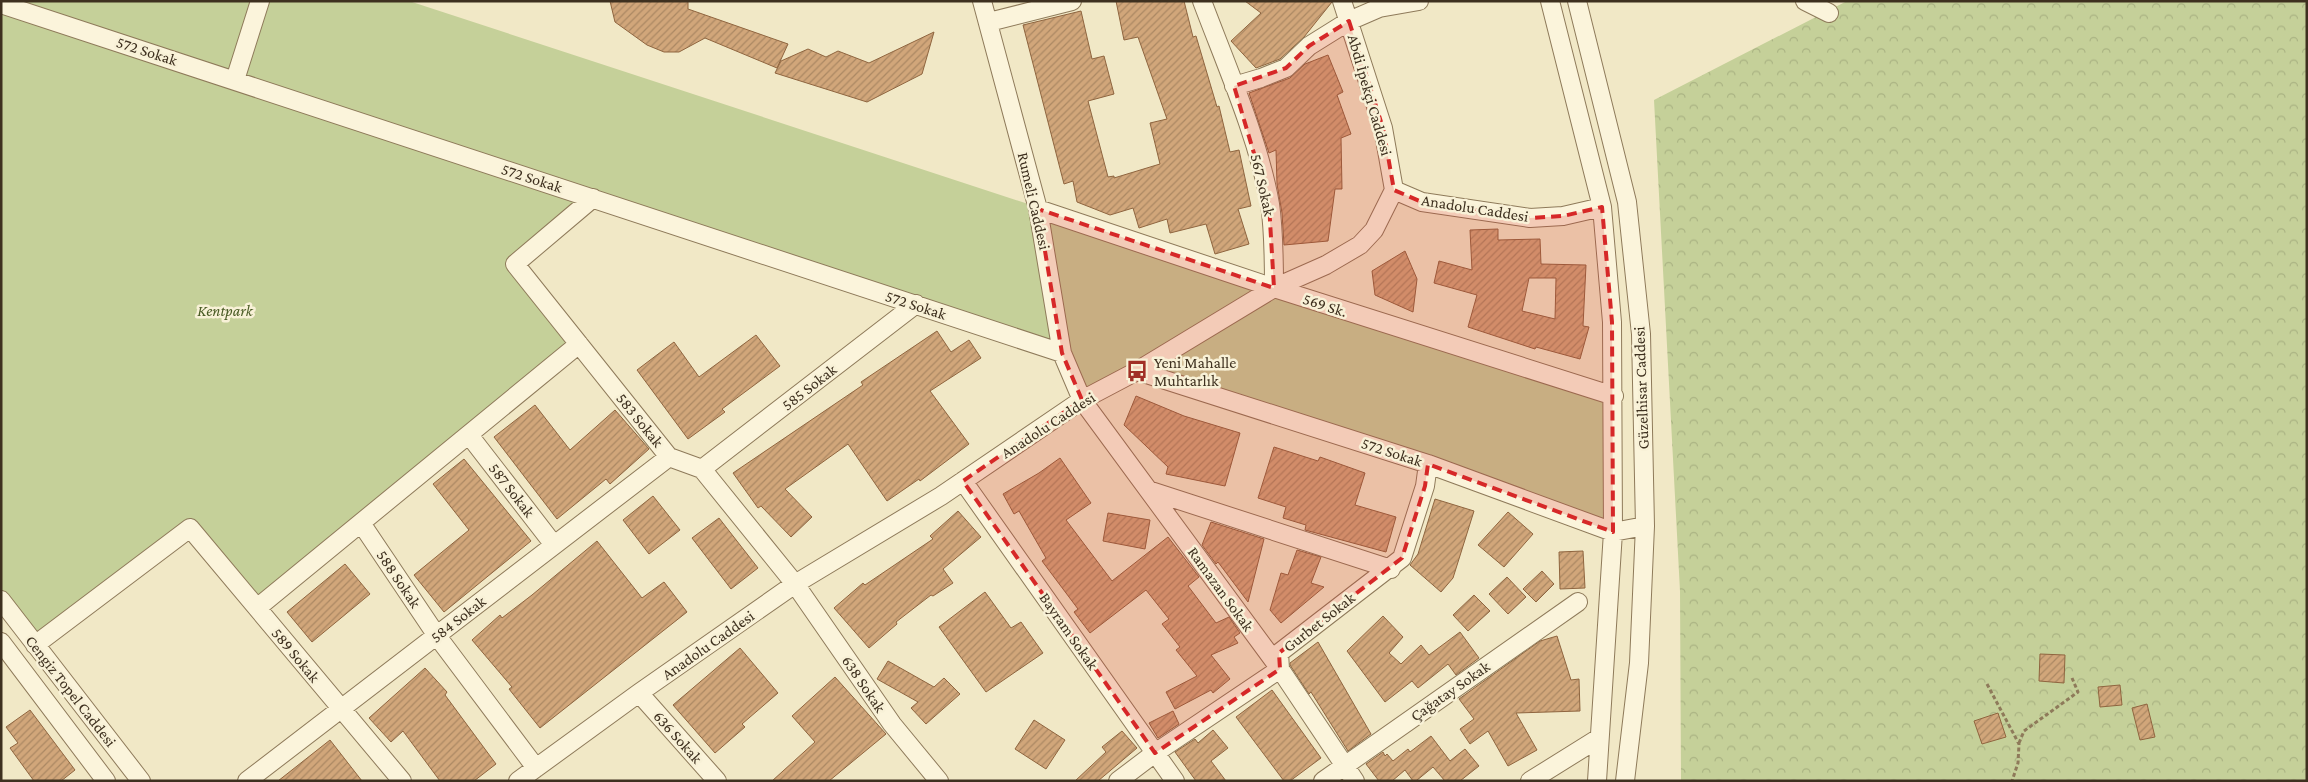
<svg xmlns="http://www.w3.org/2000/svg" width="2308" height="782" font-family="'Crimson Pro',serif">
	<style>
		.green { fill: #c5d099 }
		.forest { fill: url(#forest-crowns) }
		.building { fill: url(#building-hatch); stroke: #8f653f; fill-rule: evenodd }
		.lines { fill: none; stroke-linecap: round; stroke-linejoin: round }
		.minor-casing { stroke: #8e7a5a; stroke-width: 20 }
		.path { stroke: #8e7a5a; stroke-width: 3; stroke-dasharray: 4 2.5; stroke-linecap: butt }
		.minor { stroke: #fbf4db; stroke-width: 18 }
		.marked { fill: #d62828; fill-opacity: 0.2; stroke: #d62828; stroke-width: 4; stroke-dasharray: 10 6; stroke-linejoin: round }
		.labels { text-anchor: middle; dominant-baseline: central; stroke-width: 5; stroke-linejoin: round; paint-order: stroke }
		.street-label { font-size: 16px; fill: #3e301f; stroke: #f8f1d7 }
		.park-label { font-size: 16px; font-style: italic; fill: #495b24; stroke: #f8f1d7 }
		.poi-label { font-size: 16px; fill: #3e301f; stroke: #f8f1d7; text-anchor: start }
	</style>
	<defs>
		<pattern id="forest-crowns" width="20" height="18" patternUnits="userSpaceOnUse" patternTransform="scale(1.25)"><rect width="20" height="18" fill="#c5d099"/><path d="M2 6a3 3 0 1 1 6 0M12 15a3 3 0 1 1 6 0" fill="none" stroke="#aab383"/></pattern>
		<pattern id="building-hatch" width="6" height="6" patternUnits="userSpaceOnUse" patternTransform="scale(1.25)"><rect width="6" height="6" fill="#d1a67a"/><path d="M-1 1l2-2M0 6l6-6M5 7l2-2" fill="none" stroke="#ab8863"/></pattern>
	</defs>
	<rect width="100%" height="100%" fill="#f1e8c6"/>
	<path class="green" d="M1 1H409L1614 396 1613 532 1137 371 1082 400 1062 353 593 198 515 264 579 344 257 608 190 529 35 645 1 600Z"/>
	<path class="forest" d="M1847 1H2307V781H1681L1680 591 1654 100Z"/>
	<path class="building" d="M610 1H688V9L788 44 777 68 705 38 679 52H664L647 45 615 22Z
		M1116 1H1184L1193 37 1196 36 1217 107 1219 106 1230 152 1239 150 1251 206 1238 209 1249 244 1215 254 1206 224 1170 233 1167 219 1139 228 1133 208 1110 215 1077 202 1073 181 1064 184 1023 25 1081 11 1092 59 1104 56 1114 94 1088 101 1108 177 1114 176V178L1160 164 1150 123 1167 119 1138 37 1124 40Z
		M1245 1H1332V2L1304 37 1280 59 1256 68 1231 41 1261 13Z
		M934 32 922 74 867 102 775 73 781 61 808 49 826 57 838 51 869 63Z
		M1328 55 1343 92 1337 95 1351 134 1341 138 1342 189H1335L1328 241 1284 245 1282 213 1277 184 1276 150 1269 153 1249 93 1290 78 1305 64Z
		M1498 229V240L1540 239 1541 264 1586 265 1583 326 1589 327 1580 359 1536 347 1535 349 1468 327 1477 295 1434 283 1439 261 1472 270 1470 230ZM1529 278H1556L1555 319 1522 311Z
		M1405 251 1417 279 1413 312 1375 295 1372 271Z
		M937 331 951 352 969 340 981 358 930 391 969 444 920 481 919 479 887 501 848 444 785 489 812 517 791 537 761 506 758 508 733 473 863 385 861 382Z
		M756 335 780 366 722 409 725 412 688 439 637 370 674 342 699 377Z
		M1136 396 1184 416 1240 433 1225 486 1166 474 1168 467 1124 425Z
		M535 405 570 450 615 410 649 449 610 484 606 479 557 519 494 437Z
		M1274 447 1318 461 1320 457 1365 473 1355 505 1396 517 1386 552 1305 530 1306 525 1283 518 1286 507 1258 498Z
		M1060 458 1091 503 1066 520 1112 581 1168 537 1199 577 1188 586 1216 623 1229 617 1240 633 1234 637 1238 643 1211 655 1230 679 1213 693 1211 690 1175 709 1166 692 1197 676 1176 650 1180 647 1162 624 1169 619 1146 590 1090 633 1074 612 1078 609 1042 561 1046 558 1019 511 1014 514 1003 494 1039 473Z
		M464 459 531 541 444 612 414 575 469 530 433 484Z
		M653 496 680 530 649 554 623 520Z
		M1435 499 1474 511 1453 578 1441 592 1410 565 1418 554Z
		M958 511 981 537 943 569 953 583 933 596 931 595 896 622 897 624 869 648 834 608 863 583 865 585 933 539 930 536Z
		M1508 512 1533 534 1504 567 1478 545Z
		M1108 513 1150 520 1145 549 1103 541Z
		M719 518 758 568 731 589 692 538Z
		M1211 522 1264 539 1248 602 1218 562 1216 564 1202 545Z
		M597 541 642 598 664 582 687 612 540 728 509 689 512 687 472 640 500 615 502 618 532 595Z
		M1297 550 1321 557 1311 583 1324 587 1281 623 1270 610 1281 573 1288 575Z
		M1583 551 1585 588 1560 589 1559 552Z
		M345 564 370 594 312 642 287 612Z
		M1542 571 1554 584 1536 602 1523 589Z
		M1507 577 1526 597 1508 614 1489 594Z
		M985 592 1011 628 1021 622 1043 653 986 692 939 627Z
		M1474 595 1490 611 1468 631 1453 615Z
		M1383 616 1403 637 1389 653 1401 664 1421 645 1429 655 1460 632 1479 658 1456 675 1448 664 1418 688 1412 681 1385 702 1347 651Z
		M1557 636 1571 680 1579 679 1580 711 1516 713 1537 750 1508 766 1488 731 1470 744 1460 729 1474 719 1459 699 1540 641Z
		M1318 642 1371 734 1348 751 1311 692 1309 694 1290 665V663Z
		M740 648 778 693 742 724 745 727 715 753 673 705Z
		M2040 654 2065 655 2064 683 2039 681Z
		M888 661 934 687 944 678 960 694 926 724 911 708 918 702 877 679Z
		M425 668 447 692 445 695 496 764 474 781H440L403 731 391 742 369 718Z
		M835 677 886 734 829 781H772L815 742 792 716Z
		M2120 685 2122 705 2100 707 2098 687Z
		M1272 690 1321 758 1290 781H1284L1236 717Z
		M2147 704 2155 737 2140 740 2132 708Z
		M30 710 75 770 61 781H34L10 748 18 743 6 727Z
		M1173 711 1179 724 1158 738 1149 723Z
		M1998 713 2006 737 1982 744 1974 721Z
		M1034 720 1065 740 1046 769 1015 749Z
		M1213 730 1228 748 1211 761 1226 781H1196L1175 752 1195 739 1198 743Z
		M1122 731 1137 748 1098 781H1075L1106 752 1102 747Z
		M1431 736 1450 761 1465 749 1479 766 1460 781H1445L1433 767 1416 781H1413L1405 770 1392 781H1379L1366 764 1383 752 1385 756 1387 754 1393 761 1408 749 1410 752Z
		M330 740 362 781H278Z"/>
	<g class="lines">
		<g class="minor-casing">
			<path id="minor" d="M982 1 1038 209 1062 353 1082 400 1280 669 1355 781
				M1202 1C1226 65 1258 137 1270 204 1274 232 1274 260 1274 288
				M1342 1 1383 128 1394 190
				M1550 1 1602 207 1612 322 1613 532 1597 781
				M1577 1 1627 202 1641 334 1645 526 1639 663 1625 781
				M1805 1 1829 13
				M1 4 1062 353
				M989 22 1072 1
				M235 80 260 1
				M1234 86 1261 78 1286 68 1309 46 1349 21 1379 8 1419 1
				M1394 190 1422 202 1530 218 1563 216 1602 207
				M593 198 515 264 669 457 702 469 795 584 892 724 939 781
				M1038 209 1274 288 1614 396
				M1137 371 1428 464 1613 532 1645 526
				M469 435 554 545
				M702 469 916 304
				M963 481 1175 781
				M1148 490 1391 569
				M361 523 437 636 536 768
				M1 600 141 781
				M257 608 579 344
				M1 642 106 781
				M35 645 190 528 402 781
				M639 693 717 781
				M247 781 669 457
				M518 781 639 693 795 584 941 496 1082 400 1137 371 1274 288 1326 265 1360 245 1374 230 1394 190
				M1118 781 1155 753 1280 669 1279 653 1402 558 1425 486 1428 464
				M1323 781 1578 602
				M1530 781 1599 738"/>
		</g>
		<path class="path" d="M1987 684 2019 744 2018 763 2012 781
			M2019 743 2024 731 2078 692 2072 678"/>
		<use href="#minor" class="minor"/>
	</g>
	<path class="marked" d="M1349 21 1383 128 1394 190 1422 202 1530 218 1563 216 1602 207 1612 322 1613 532 1428 464 1425 486 1402 558 1279 653 1280 669 1155 753 963 481 1082 400 1062 353 1038 209 1274 288 1269 204 1234 86 1286 68 1309 46Z"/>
	<defs>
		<g id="bus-bare" transform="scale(1.725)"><path d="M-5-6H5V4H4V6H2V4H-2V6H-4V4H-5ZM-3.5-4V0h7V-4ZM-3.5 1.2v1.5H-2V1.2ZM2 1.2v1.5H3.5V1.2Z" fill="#a13026" stroke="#f8f1d7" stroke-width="2.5" paint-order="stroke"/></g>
	</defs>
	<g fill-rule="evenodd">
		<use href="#bus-bare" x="1137" y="371"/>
	</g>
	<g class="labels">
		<g class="street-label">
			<text transform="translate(147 51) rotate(18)">572 Sokak</text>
			<text transform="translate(1370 95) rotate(74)">Abdi İpekçi Caddesi</text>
			<text transform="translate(532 178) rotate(18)">572 Sokak</text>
			<text transform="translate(1263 185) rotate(77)">567 Sokak</text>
			<text transform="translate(1034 201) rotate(77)">Rumeli Caddesi</text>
			<text transform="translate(1475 208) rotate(9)">Anadolu Caddesi</text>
			<text transform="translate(916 305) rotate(18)">572 Sokak</text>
			<text transform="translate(1325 305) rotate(18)">569 Sk.</text>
			<text transform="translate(809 387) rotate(-38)">585 Sokak</text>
			<text transform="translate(1641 388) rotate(-92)">Güzelhisar Caddesi</text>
			<text transform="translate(640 420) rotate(51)">583 Sokak</text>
			<text transform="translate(1048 425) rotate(-33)">Anadolu Caddesi</text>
			<text transform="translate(1392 452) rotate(18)">572 Sokak</text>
			<text transform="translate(512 490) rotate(52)">587 Sokak</text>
			<text transform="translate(399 579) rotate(56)">588 Sokak</text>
			<text transform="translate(1221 589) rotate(54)">Ramazan Sokak</text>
			<text transform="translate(458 619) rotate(-38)">584 Sokak</text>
			<text transform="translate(1319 622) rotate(-38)">Gurbet Sokak</text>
			<text transform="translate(1069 631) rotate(55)">Bayram Sokak</text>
			<text transform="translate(708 645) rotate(-35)">Anadolu Caddesi</text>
			<text transform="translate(296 655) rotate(50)">589 Sokak</text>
			<text transform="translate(864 684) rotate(56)">638 Sokak</text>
			<text transform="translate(71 691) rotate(52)">Cengiz Topel Caddesi</text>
			<text transform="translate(1450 691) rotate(-35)">Çağatay Sokak</text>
			<text transform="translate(678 737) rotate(48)">636 Sokak</text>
		</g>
		<g class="park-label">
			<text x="225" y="310">Kentpark</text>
		</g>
		<g class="poi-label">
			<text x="1154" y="362">Yeni Mahalle<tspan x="1154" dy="18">Muhtarlık</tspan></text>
		</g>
	</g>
	<rect width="2308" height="782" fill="none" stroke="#3e301f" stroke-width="5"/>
</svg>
